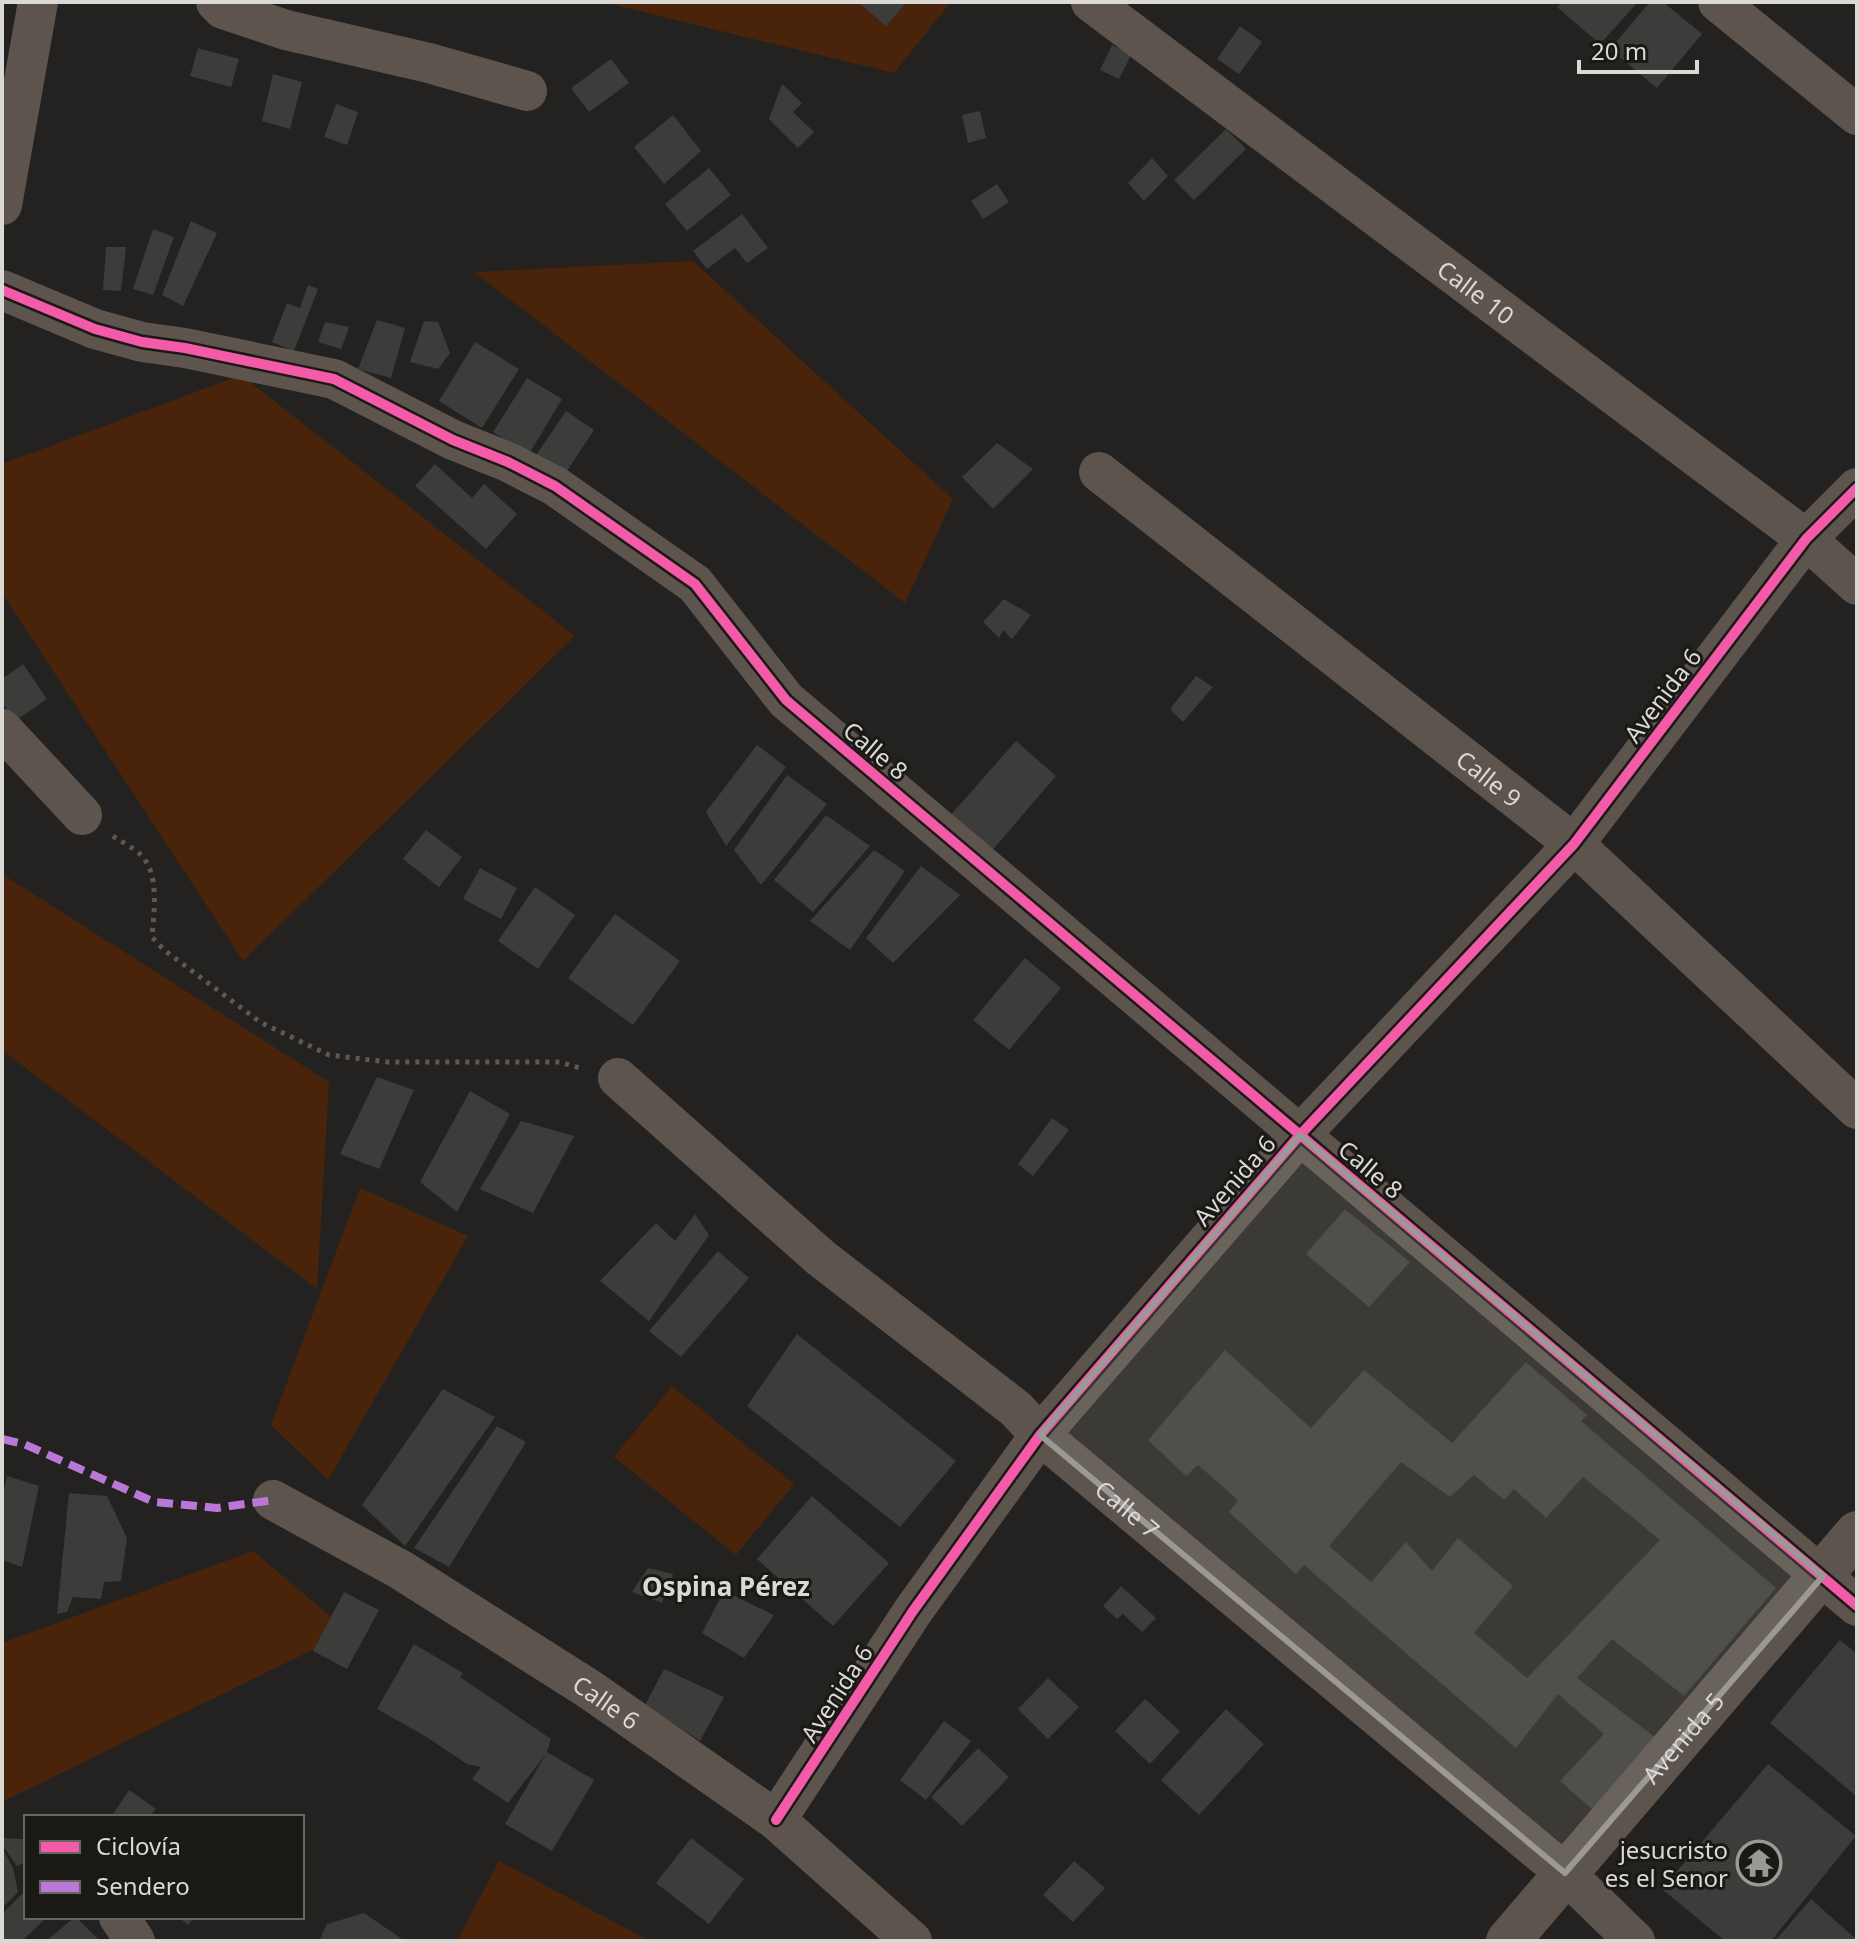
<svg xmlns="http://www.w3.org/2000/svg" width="1859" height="1943" font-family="'Noto Sans',sans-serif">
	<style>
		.green { fill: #49240b }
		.building { fill: #3c3c3a; fill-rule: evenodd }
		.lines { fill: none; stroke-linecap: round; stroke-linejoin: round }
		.path { stroke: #5d5853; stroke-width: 5; stroke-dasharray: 4 6; stroke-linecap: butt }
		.minor { stroke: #5d554d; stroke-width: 40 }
		.tertiary { stroke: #5d554d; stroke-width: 44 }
		.quiet { stroke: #ba77d6; stroke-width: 8; stroke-dasharray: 16 8; stroke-linecap: butt }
		.cycleway-casing { stroke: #1b1916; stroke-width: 15 }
		.cycleway { stroke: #f35aa7; stroke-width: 10 }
		.marked { fill: #9a9996; fill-opacity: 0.2; stroke: #9a9996; stroke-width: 6; stroke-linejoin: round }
		.labels { text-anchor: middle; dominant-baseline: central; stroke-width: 6; stroke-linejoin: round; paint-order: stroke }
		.street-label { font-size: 24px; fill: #dad9d6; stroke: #1b1916 }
		.poi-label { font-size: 24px; fill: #dad9d6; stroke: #1b1916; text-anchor: end }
		.neighbourhood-label { font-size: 26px; font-weight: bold; fill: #dad9d6; stroke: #1b1916 }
	</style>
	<rect width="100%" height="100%" fill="#232220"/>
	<path class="green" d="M602 2H951L894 73Z
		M693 261 953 499 905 603 474 272Z
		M241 375 575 636 243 961 2 593V464Z
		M2 874 329 1082 317 1289 2 1050Z
		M360 1188 468 1236 328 1480 271 1425Z
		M672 1386 794 1484 736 1555 614 1457Z
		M253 1551 349 1632 2 1802V1643Z
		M499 1861 650 1941H457Z"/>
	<path class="building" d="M858 2H907L886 26Z
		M1562 2H1638L1600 44 1557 7Z
		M1650 2H1663L1702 34 1657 88 1610 49Z
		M1240 26 1262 42 1239 74 1217 59Z
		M1112 45 1131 55 1119 79 1100 70Z
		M198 48 239 59 231 87 190 76Z
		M611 59 629 83 589 112 571 88Z
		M273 74 302 82 290 129 262 121Z
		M782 84 802 103 793 112 814 132 798 148 769 119Z
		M336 104 358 112 347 145 324 137Z
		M980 111 986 138 968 143 962 115Z
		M673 115 701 151 664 184 634 147Z
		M1226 129 1246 149 1194 200 1174 180Z
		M1152 158 1168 176 1144 201 1128 183Z
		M709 168 731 195 687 231 665 204Z
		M997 184 1009 202 983 219 971 201Z
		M742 214 768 248 747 263 735 248 707 269 693 251Z
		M191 221 217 233 183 306 162 295Z
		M153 229 174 237 153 295 133 289Z
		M106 247H126L121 291 103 290Z
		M308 285 318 289 294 351 272 342 287 303 300 308Z
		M377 320 405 328 391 378 358 369Z
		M424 321 438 322 450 353 438 369 410 362Z
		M325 322 349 327 341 349 318 342Z
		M475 342 519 369 482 428 439 401Z
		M527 378 562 399 529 454 493 432Z
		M566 411 594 430 563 477 534 458Z
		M997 443 1033 469 993 509 962 477Z
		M435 464 472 498 484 484 517 514 486 549 415 486Z
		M1004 599 1031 615 1012 639 1003 630 999 638 983 622Z
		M23 664 47 699 15 721 2 702V679Z
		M1196 676 1213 687 1183 722 1170 709Z
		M1016 741 1056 776 983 861 941 826Z
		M757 745 786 767 726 846 706 812Z
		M787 775 827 804 761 885 734 850Z
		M826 815 870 846 813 912 774 880Z
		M426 830 462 857 439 887 403 859Z
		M874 850 905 871 850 950 810 921Z
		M921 866 960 895 893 963 866 938Z
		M480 868 517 888 501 919 463 899Z
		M535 887 575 915 538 969 498 941Z
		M615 914 680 961 633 1025 568 978Z
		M1025 958 1061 988 1009 1050 973 1020Z
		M377 1077 414 1090 379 1169 340 1154Z
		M470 1091 510 1114 457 1212 420 1182Z
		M1052 1118 1069 1130 1033 1176 1018 1164Z
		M521 1121 574 1136 533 1213 480 1189Z
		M1345 1209 1410 1262 1369 1307 1306 1254Z
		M695 1214 709 1235 649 1321 600 1281 656 1223 675 1241Z
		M718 1251 749 1278 681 1357 649 1331Z
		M797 1334 956 1461 900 1527 747 1406Z
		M1225 1350 1311 1428 1364 1370 1452 1443 1526 1362 1587 1415 1581 1421 1776 1588 1684 1696 1612 1639 1577 1678 1656 1738 1594 1811 1560 1781 1604 1734 1558 1694 1516 1748 1304 1565 1296 1574 1229 1512 1238 1500 1198 1465 1186 1476 1148 1440ZM1401 1462 1450 1497 1474 1475 1504 1500 1514 1489 1546 1518 1583 1477 1660 1540 1527 1678 1474 1633 1513 1586 1458 1538 1432 1571 1406 1542 1371 1582 1329 1546Z
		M443 1389 495 1417 405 1546 362 1505Z
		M497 1426 526 1442 449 1567 414 1548Z
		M7 1476 39 1486 22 1567 2 1560V1499Z
		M69 1493 107 1496 127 1538 121 1581 104 1582 101 1599 73 1597 67 1612 57 1614Z
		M812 1496 889 1563 833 1626 757 1559Z
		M648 1568 673 1574 662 1603 632 1592Z
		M1121 1586 1156 1618 1142 1632 1123 1614 1117 1619 1103 1606Z
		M724 1591 774 1615 744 1658 702 1633Z
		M344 1592 379 1610 347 1669 313 1651Z
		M1840 1640 1857 1654V1797L1770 1723Z
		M414 1644 463 1673 460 1677 551 1739 547 1752 594 1780 552 1851 505 1824 546 1754 508 1803 472 1779 481 1767 467 1764 425 1736 377 1709Z
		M664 1669 724 1697 700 1741 645 1705Z
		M1048 1678 1079 1707 1048 1739 1018 1709Z
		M1145 1699 1180 1731 1150 1764 1115 1731Z
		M1226 1709 1264 1744 1199 1815 1161 1780Z
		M944 1721 971 1741 926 1800 900 1780Z
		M978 1748 1009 1777 962 1826 931 1797Z
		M1768 1764 1856 1836 1771 1941H1725L1662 1889Z
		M129 1790 156 1809 149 1817H111Z
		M2 1838 23 1839 26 1862 17 1866 2 1845Z
		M691 1838 744 1879 709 1924 656 1883Z
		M2 1847 13 1868 18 1892 2 1908Z
		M1074 1861 1105 1888 1073 1922 1043 1895Z
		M26 1890V1917H47L22 1941H2V1914Z
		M1811 1899 1857 1940V1941H1775Z
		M364 1913 405 1941H319L327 1924Z
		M76 1917 100 1941H46L75 1917Z
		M178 1917H194L188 1925Z"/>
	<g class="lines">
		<path class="path" d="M113 836C121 842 133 847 140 854 160 873 154 912 152 937L164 950 260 1022 329 1055 387 1062H560L580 1068"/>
		<g class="minor">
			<path d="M216 2 223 9 286 30 429 63 527 91"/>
			<path id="s1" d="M1091 2 1806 539 1857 585"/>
			<path d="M1718 2 1857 115"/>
			<path d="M2 205 38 2"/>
			<path d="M2 290 95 329 142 342 185 348 334 379 453 440 508 462 555 486 695 584 786 700 1857 1606"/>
			<path id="s2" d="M1099 472 1574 844 1857 1109"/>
			<path d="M2 729 82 815"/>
			<path id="s3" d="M618 1078 821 1258 1016 1409 1040 1435 1565 1873 1635 1941"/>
			<path id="s4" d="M273 1500 401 1570 589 1689 776 1820 912 1941"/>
			<path d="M776 1820 913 1611 1040 1435 1300 1135 1574 844 1806 539 1857 488"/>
			<path d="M119 1917 135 1941"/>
		</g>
		<path class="tertiary" id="s5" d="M1508 1941 1857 1533"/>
		<path class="quiet" d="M2 1439 24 1444 154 1502 217 1508 273 1500"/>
		<g class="cycleway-casing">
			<path id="cycleway" d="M2 290 95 329 142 342 185 348 334 379 453 440 508 462 555 486 695 584 786 700 1857 1606
				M776 1820 913 1611 1040 1435 1300 1135 1574 844 1806 539 1857 488"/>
		</g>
		<use href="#cycleway" class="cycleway"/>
	</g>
	<path class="marked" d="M1300 1135 1823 1576 1565 1873 1040 1435Z"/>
	<defs>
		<g id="temple-ring" transform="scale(2.3)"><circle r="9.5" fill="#1b1916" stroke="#9a9996" stroke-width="1.5"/><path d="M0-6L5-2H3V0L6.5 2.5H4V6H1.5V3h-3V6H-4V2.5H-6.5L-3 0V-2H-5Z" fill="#9a9996"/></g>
	</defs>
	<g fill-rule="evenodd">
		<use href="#temple-ring" x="1759" y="1863"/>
	</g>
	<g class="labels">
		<g class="street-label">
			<text stroke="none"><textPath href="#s1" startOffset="482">Calle 10</textPath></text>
			<text transform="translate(1662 695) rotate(-53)">Avenida 6</text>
			<text transform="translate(876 750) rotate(40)">Calle 8</text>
			<text stroke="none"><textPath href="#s2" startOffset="496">Calle 9</textPath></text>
			<text transform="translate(1371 1169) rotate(40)">Calle 8</text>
			<text transform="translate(1234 1180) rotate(-49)">Avenida 6</text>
			<text stroke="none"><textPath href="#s3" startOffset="668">Calle 7</textPath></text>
			<text transform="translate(836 1693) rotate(-57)">Avenida 6</text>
			<text stroke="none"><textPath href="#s4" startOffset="390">Calle 6</textPath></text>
			<text stroke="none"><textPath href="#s5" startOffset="268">Avenida 5</textPath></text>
		</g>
		<g class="poi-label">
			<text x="1728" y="1849">jesucristo<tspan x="1728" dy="28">es el Senor</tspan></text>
		</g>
		<g class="neighbourhood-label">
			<text x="726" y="1586">Ospina Pérez</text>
		</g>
	</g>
	<rect width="1859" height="1943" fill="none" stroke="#dad9d6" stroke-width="8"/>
	<rect x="24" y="1815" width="280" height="104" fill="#1b1916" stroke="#676663" stroke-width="2"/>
	<rect x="40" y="1841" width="40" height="12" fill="#f35aa7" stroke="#676663" stroke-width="2"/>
	<text x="96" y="1855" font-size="24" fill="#dad9d6">Ciclovía</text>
	<rect x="40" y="1881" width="40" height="12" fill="#ba77d6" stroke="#676663" stroke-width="2"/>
	<text x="96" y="1895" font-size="24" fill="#dad9d6">Sendero</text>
	<path d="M1579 60v12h118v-12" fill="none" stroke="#dad9d6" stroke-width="4"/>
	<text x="1591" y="60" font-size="24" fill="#dad9d6" stroke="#1b1916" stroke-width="6" paint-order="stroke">20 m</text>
</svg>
